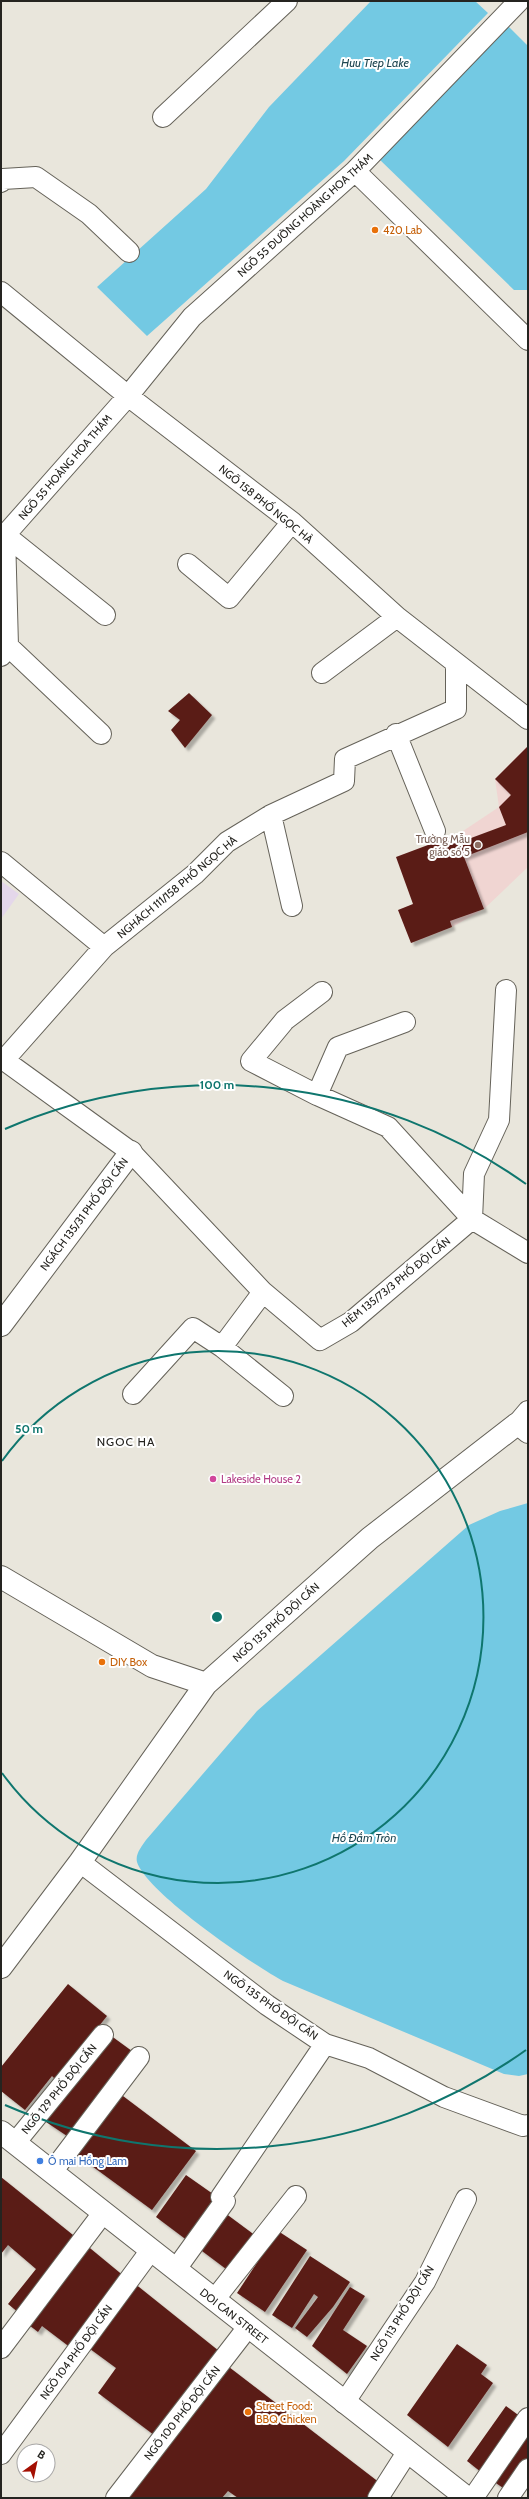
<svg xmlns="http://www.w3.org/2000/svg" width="529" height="2499" font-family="Cabin,sans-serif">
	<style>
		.commercial { fill: #e4d7ea }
		.education { fill: #f0d5d2 }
		.water { fill: #73c9e3 }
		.building { fill: #5a1d19; filter: url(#shadow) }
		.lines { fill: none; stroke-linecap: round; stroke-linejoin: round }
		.service-casing { stroke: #656259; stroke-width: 22 }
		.minor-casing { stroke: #656259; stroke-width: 24 }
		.tertiary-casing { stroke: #656259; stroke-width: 24 }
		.service { stroke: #fff; stroke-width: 20 }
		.minor { stroke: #fff; stroke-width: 22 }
		.tertiary { stroke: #fff; stroke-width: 22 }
		.ring { fill: none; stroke: #0f766e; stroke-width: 2 }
		.food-dot { fill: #e8710a; stroke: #fff; stroke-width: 1.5 }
		.education-dot { fill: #8d6e63; stroke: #fff; stroke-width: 1.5 }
		.hotel-dot { fill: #d1479c; stroke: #fff; stroke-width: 1.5 }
		.shop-dot { fill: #3f7fe0; stroke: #fff; stroke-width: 1.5 }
		.labels { text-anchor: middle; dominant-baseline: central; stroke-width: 4; stroke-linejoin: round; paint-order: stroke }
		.street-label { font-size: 11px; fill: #252420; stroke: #fff }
		.food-label { font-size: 11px; fill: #c56008; stroke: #fff; text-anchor: start }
		.education-label { font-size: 11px; fill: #785e54; stroke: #fff; text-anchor: end }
		.hotel-label { font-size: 11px; fill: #b23c85; stroke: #fff; text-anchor: start }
		.shop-label { font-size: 11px; fill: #366cbe; stroke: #fff; text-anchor: start }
		.water-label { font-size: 12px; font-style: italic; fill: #1e4651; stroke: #fff }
		.neighbourhood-label { font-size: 12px; letter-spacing: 1px; fill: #252420; stroke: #fff }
		.centre { fill: #0f766e; stroke: #fff; stroke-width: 2 }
		.ring-label { font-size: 12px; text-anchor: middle; font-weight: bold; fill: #0f766e; stroke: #fff; stroke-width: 4; stroke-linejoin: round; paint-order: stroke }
	</style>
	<defs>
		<filter id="shadow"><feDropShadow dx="3.5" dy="3.5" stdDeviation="1" flood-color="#0004"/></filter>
	</defs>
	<rect width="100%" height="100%" fill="#e9e6dc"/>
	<path class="commercial" d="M1 881 19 894 1 919Z"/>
	<path class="education" d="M528 746V867L484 909 452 927 411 943 398 910 413 904 396 857 460 833 499 807 495 779Z"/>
	<path class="water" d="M371 1H475L488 13 344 161 147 336 97 287 206 189 269 107Z
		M505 23 528 46V290H514L378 158Z
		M528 1503V2074L519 2076 504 2074 283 1981C252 1964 147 1893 137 1862 135 1854 142 1846 146 1840L257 1711 469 1525 500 1511Z"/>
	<path class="building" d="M189 693 212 715 185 748 171 730 180 720 168 711Z
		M528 746V832L464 857 484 909 450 921 452 927 411 943 398 910 413 904 396 857 460 833 463 841 506 825 499 807 511 795 495 779Z
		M68 1984 107 2016 56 2080 52 2076 25 2110 1 2091V2067Z
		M110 2035 136 2054 73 2140 46 2122Z
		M115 2090 196 2151 152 2210 70 2150Z
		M186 2175 223 2201 192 2244 156 2217Z
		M1 2177 78 2239 19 2313 8 2304 36 2269 8 2245 1 2254Z
		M225 2213 256 2236 230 2272 194 2245Z
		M278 2231 307 2250 265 2312 237 2293Z
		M85 2244 125 2277 71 2348 42 2326 38 2332 25 2322Z
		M310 2256 350 2282 333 2307 307 2337 295 2328 318 2297 314 2294 292 2328 272 2315Z
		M134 2283 219 2351 154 2435 98 2393 116 2368 86 2346Z
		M350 2287 365 2296 343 2330 367 2346 347 2374 312 2346Z
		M457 2344 487 2365 481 2374 493 2383 448 2447 407 2415Z
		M229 2367 380 2483 370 2498H238L228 2491 222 2498H128Z
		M506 2406 525 2420 486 2476 467 2461Z
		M528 2422V2462L509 2492 490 2479Z"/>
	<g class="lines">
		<g class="service-casing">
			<path id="service" d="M163 117 287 1
				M355 171 528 340
				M1 182 3 179 36 177 89 214 129 252
				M1 292 128 396 292 522 397 617 528 719
				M1 535H5L105 615
				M188 564 229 598 292 522
				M8 646 101 734
				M1 656 8 646 5 535 128 396 192 317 355 171 519 1
				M322 673 397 617
				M396 734 435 831
				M271 815 292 906
				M1 862 104 947
				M322 992 285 1020 251 1061 317 1095 388 1127 472 1219 528 1253
				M1 1058 131 1152 263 1292 222 1347
				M4 1060 104 947 195 874 227 842 271 815 344 781 345 759 456 709V663
				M317 1095 338 1047 405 1022
				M263 1292 320 1340 351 1322 472 1219 474 1174 499 1120 506 990
				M133 1394 193 1328 222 1347 283 1396
				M528 1411 517 1424 528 1433
				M80 1862 267 2005 325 2044 369 2058 444 2097 523 2126 528 2125
				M15 2143 103 2035
				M52 2172 139 2057
				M176 2269 225 2201 221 2197 325 2044
				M214 2300 296 2196
				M1 2348 103 2213
				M344 2403 425 2282 466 2199
				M1 2454 151 2250
				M116 2498 248 2327
				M378 2498 408 2451
				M473 2498 528 2418
				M508 2498 528 2469"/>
		</g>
		<g class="minor-casing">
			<path id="minor" d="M1 1325 131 1152
				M1 1577 152 1666 206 1684
				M1 1967 80 1862 206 1684 370 1538 517 1424"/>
		</g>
		<g class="tertiary-casing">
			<path id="tertiary" d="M1 2132 467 2498"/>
		</g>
		<use href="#service" class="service"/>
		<use href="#minor" class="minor"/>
		<use href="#tertiary" class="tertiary"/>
	</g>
	<g class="ring">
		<path d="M2 1461A266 266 0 1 1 2 1773"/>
		<path d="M526 2050A532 532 0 0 1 5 2105M5 1129A532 532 0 0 1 526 1184"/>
	</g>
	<g class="food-dot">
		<circle cx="375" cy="230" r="4"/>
		<circle cx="102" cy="1662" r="4"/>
		<circle cx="248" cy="2412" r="4"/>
	</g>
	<circle class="education-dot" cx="478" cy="845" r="4"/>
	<circle class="hotel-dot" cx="213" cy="1479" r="4"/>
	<circle class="shop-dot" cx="40" cy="2161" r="4"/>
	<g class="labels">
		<g class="street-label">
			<text transform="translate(305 215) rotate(-42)">NGÕ 55 ĐƯỜNG HOÀNG HOA THÁM</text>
			<text transform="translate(65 467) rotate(-49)">NGÕ 55 HOÀNG HOA THÁM</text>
			<text transform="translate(266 504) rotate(39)">NGÕ 158 PHỐ NGỌC HÀ</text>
			<text transform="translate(177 887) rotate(-40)">NGHÁCH 111/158 PHỐ NGỌC HÀ</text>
			<text transform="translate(84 1214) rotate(-53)">NGÁCH 135/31 PHỐ ĐỘI CẤN</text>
			<text transform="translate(396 1282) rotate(-39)">HẺM 135/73/3 PHỐ ĐỘI CẤN</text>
			<text transform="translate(276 1622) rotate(-42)">NGÕ 135 PHỐ ĐỘI CẤN</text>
			<text transform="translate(271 2005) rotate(35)">NGÕ 135 PHỐ ĐỘI CẤN</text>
			<text transform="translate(59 2089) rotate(-51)">NGÕ 129 PHỐ ĐỘI CẤN</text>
			<text transform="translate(402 2313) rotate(-58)">NGÕ 113 PHỐ ĐỘI CẤN</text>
			<text transform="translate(234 2316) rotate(38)">DOI CAN STREET</text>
			<text transform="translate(76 2352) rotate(-54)">NGÕ 104 PHỐ ĐỘI CẤN</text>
			<text transform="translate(182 2413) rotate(-52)">NGÕ 100 PHỐ ĐỘI CẤN</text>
		</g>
		<g class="food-label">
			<text x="383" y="230">420 Lab</text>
			<text x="110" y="1662">DIY Box</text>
			<text x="256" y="2406">Street Food:<tspan x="256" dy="13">BBQ Chicken</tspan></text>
		</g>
		<g class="education-label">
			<text x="470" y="839">Trường Mẫu<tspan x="470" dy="13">giáo số 5</tspan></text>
		</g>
		<g class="hotel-label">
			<text x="221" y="1479">Lakeside House 2</text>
		</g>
		<g class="shop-label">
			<text x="48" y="2161">Ô mai Hồng Lam</text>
		</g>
		<g class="water-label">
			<text x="375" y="62">Huu Tiep Lake</text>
			<text x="364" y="1837">Hồ Đầm Tròn</text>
		</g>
		<g class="neighbourhood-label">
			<text x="126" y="1441">NGOC HA</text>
		</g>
	</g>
	<circle cx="217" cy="1617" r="6" class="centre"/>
	<g class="ring-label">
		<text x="217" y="1089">100 m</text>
		<text x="29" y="1433">50 m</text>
	</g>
	<rect width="529" height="2499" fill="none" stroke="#252420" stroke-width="4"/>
	<g transform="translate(36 2463) rotate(33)"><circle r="19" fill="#ffffff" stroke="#a8a7a6"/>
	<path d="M0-3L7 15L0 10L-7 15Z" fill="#a40f02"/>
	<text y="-6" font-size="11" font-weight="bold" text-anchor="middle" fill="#252420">B</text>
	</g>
</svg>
